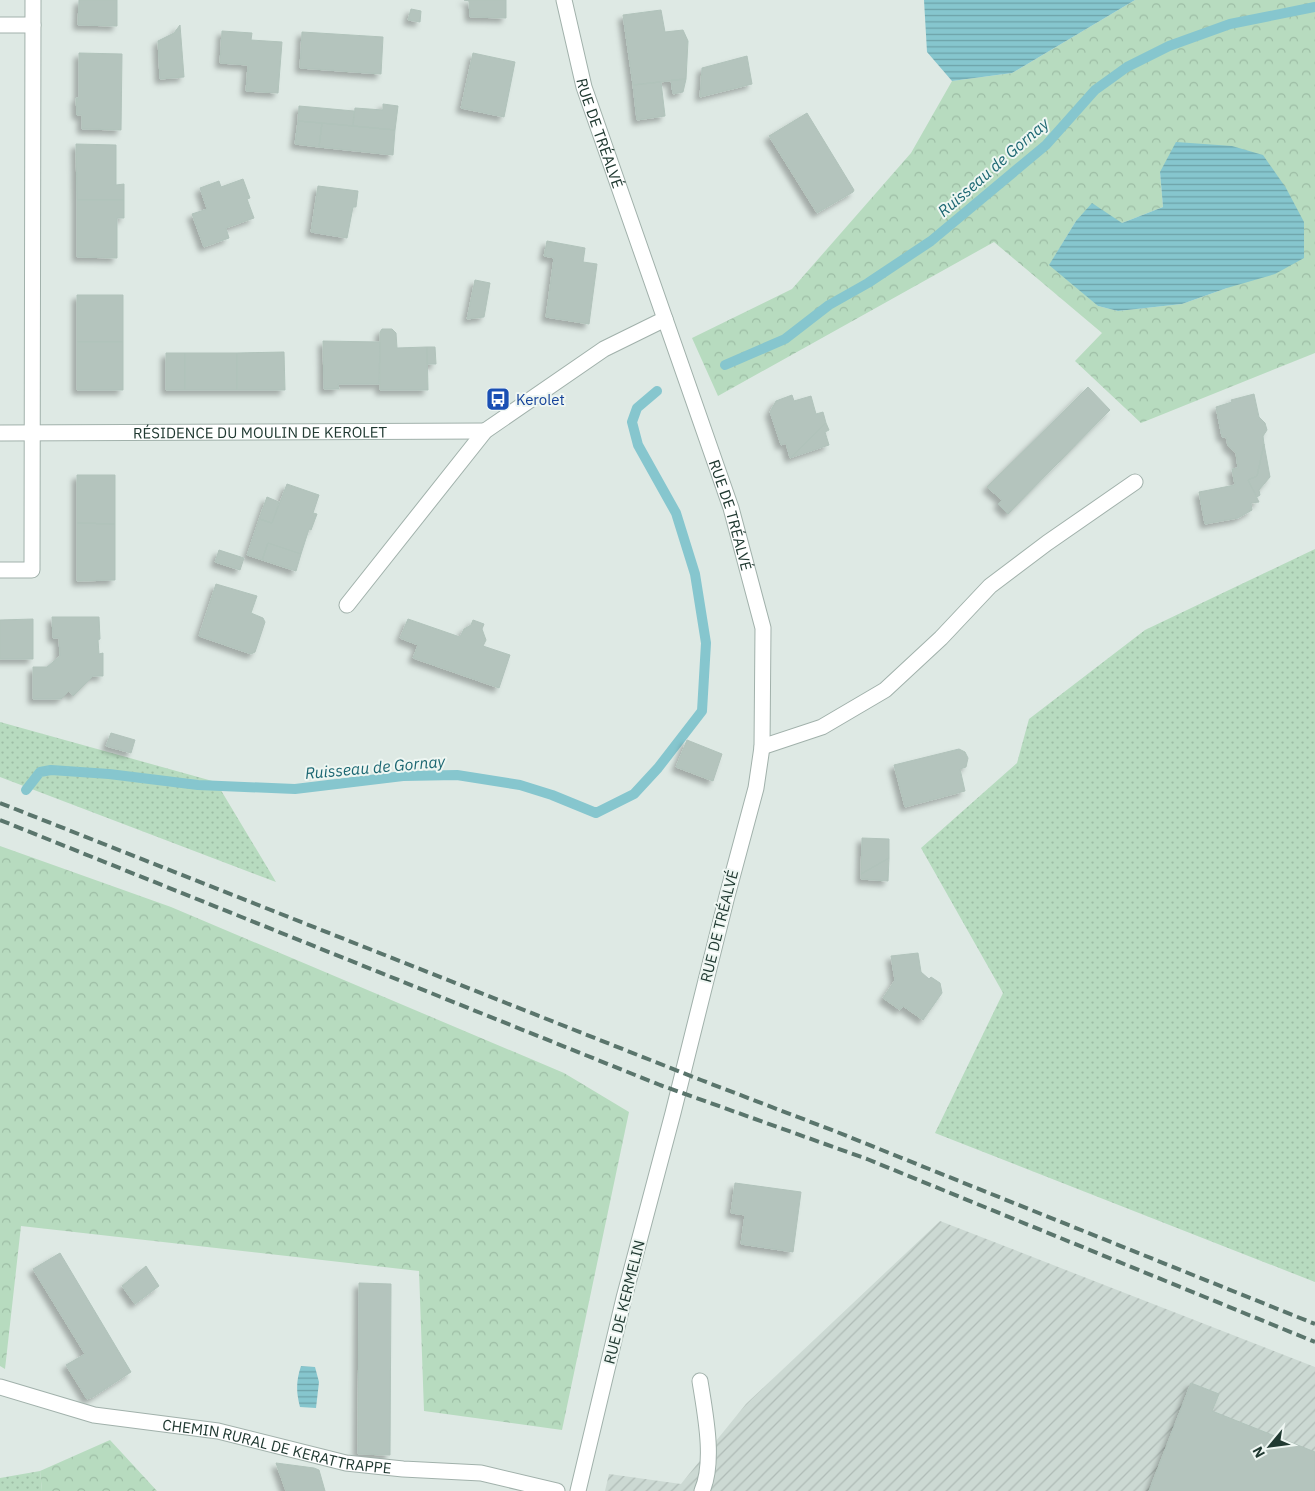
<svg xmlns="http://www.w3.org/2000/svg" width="1315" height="1491" font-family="'IBM Plex Sans',sans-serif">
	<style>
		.industrial { fill: url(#industrial-furrows) }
		.grass { fill: url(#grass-dots) }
		.forest { fill: url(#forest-crowns); fill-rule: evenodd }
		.water { fill: url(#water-rules) }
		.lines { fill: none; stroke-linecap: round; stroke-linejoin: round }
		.stream { stroke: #86c6ce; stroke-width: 10 }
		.building { fill: #b4c4bd; stroke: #b1c3bb; filter: url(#shadow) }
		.service-casing { stroke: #a1b1ab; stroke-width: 17 }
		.minor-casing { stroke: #a1b1ab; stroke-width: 17 }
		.service { stroke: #fff; stroke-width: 15 }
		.minor { stroke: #fff; stroke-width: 15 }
		.rail { stroke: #5a756c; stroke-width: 4; stroke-dasharray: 10 5; stroke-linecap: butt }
		.labels { text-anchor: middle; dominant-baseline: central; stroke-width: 4; stroke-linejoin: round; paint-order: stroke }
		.street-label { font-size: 15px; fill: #203931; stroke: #eef6f2 }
		.transit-label { font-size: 15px; fill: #164399; stroke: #eef6f2; text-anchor: start }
		.water-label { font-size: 16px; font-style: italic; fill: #1c6772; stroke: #eef6f2 }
	</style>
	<defs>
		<pattern id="industrial-furrows" width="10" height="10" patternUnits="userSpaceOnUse" patternTransform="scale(1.25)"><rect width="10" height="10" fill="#ccd9d3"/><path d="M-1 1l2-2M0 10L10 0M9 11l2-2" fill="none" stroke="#afbbb6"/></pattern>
		<pattern id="grass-dots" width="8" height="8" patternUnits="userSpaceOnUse" patternTransform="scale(1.25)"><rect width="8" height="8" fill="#b7dbbf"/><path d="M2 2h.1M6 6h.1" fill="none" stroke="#9dbda5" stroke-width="1.8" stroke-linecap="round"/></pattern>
		<pattern id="forest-crowns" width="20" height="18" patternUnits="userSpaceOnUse" patternTransform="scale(1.25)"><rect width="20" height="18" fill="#b7dbbf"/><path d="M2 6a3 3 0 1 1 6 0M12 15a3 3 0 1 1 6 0" fill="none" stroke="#9dbda5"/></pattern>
		<pattern id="water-rules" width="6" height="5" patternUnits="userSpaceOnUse" patternTransform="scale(1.25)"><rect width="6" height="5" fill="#86c6ce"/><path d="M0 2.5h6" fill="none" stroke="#6da2a8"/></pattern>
		<filter id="shadow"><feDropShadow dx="-4.5" dy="4.5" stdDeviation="2.5" flood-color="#0004"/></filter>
	</defs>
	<rect width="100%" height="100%" fill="#dee9e4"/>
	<path class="industrial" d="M940 1221 1315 1367V1491H605L609 1474 681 1484 746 1404Z"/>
	<path class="grass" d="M1315 549V1282L935 1133 1003 993 921 848 1017 763 1029 719 1145 630Z
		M0 722 216 782 276 882 0 777Z
		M40 1471 42 1491H0V1478Z"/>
	<path class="forest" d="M1135 0H1315V353L1141 423 1075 361 1102 333 994 242 718 396 692 338 792 289 911 153 952 81 1012 73ZM1160 172 1227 288 1182 304 1118 311 1098 306 1050 264 1076 221 1122 223 1163 207Z
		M0 846 171 907 564 1073 629 1112 562 1430 424 1411 419 1271 21 1226 5 1369 0 1366Z
		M110 1440 157 1491H42L40 1471Z"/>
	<path class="water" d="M924 0H1135L1012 73 952 81 927 52Z
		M1176 142 1232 146 1263 155 1286 188 1304 222V258L1275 274 1227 288 1182 304 1118 311 1098 306 1049 265 1076 221 1092 203 1122 223 1163 207 1160 172Z
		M301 1366 315 1367 319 1382 316 1408 300 1407C296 1392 296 1381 301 1366Z"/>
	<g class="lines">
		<path class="stream" d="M725 365 785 339 829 305 868 283 931 241 1046 145 1095 90 1127 67 1169 46 1230 24 1315 7
			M26 790 40 772 51 770 109 774 198 785 295 789 403 776 457 775 520 785 552 795 596 813 634 794 658 768 702 711 706 643 695 574 676 513 638 445 632 422 637 408 657 391"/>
	</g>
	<path class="building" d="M79 0H117V26L78 25Z
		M464 0H506V18L470 17 469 1Z
		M411 9 421 11 420 22 408 20Z
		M661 10 665 32 683 30 688 41 686 79 633 85 623 15Z
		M180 25 184 77 160 79 158 41 174 33Z
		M222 31 252 33 251 40 282 42 278 93 246 91 248 65 220 63Z
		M302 32 383 37 381 74 300 68Z
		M79 53 122 54 121 130 82 129V115H77L76 98H79Z
		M473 53 515 62 504 117 461 108Z
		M747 56 752 84 700 97 702 68Z
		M686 79 683 92 673 94 671 80Z
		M661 82 665 116 637 120 633 85Z
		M383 104 398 106 395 130 353 126 355 108 383 110Z
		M299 106 354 111 353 126 298 121Z
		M807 113 854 190 853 192 817 213 769 136Z
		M298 121 322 123 319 147 295 144Z
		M322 123 395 130 393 155 319 147Z
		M76 144 116 145V185L124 184V200H77Z
		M243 179 250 198 247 199 254 218 226 228 229 238 204 247 192 214 207 209 200 188 219 181 221 187Z
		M318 186 358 191 356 207H353L347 238 311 232Z
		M77 200H124V218H117V258L77 257Z
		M547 241 585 248 583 262 597 264 589 324 546 317 554 258 544 256Z
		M475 280 490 283 484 317 467 319Z
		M77 295H123V342H77Z
		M382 329H392L396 333 397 348 427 347 428 390H380V332Z
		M323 341 380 342 379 384H338L339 389H324Z
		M77 342H123V390H77Z
		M427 347H435L436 364H427Z
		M284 352 285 390H237V353Z
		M166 353H185V390H166Z
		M185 353H237V390H185Z
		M1088 387 1110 410 1008 514 998 504 1002 500 987 487Z
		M1254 394 1259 417 1265 423 1267 430 1263 436 1264 444 1257 476 1248 480 1259 502 1251 503 1252 510 1238 518 1205 524 1199 492 1235 485 1232 469 1238 468 1236 453 1228 446 1226 437H1222L1216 407 1232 402 1231 400Z
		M792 395 794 401 811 396 816 414 823 412 826 423 790 458 786 443 781 445 770 412 776 401Z
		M826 423 829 430 825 432 829 445 790 458Z
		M1264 444 1270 477 1259 490 1260 495 1257 497 1248 480 1257 476Z
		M77 475H115V524L77 523Z
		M287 484 319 495 313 513 317 514 311 530 309 529 301 554 268 543 262 560 247 555 259 519 272 523Z
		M267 497 279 502 272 523 259 519Z
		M77 523 115 524V580L77 581Z
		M268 543 301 554 296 571 262 560Z
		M219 550 244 558 240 570 215 562Z
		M216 584 257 596 251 613 263 618 265 622 255 652 251 654 199 636Z
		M52 617H99L100 639 98 640 99 654 103 653V676H93L73 696 69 691 61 699H33V667H47L60 656 59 638H53Z
		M33 619V659H0V620Z
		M408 619 460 637 464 629 471 625 473 620 484 624 482 629 486 640 483 646 510 655 499 688 413 658 418 645 400 638Z
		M111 733 135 740 131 753 106 746Z
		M687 740 722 754 713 781 676 767Z
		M959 749 965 752 968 758 966 767 960 769 965 791 905 807 894 765Z
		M862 838 889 839V858L861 874Z
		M889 858 888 881 861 879V874Z
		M918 953 921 972 929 979 931 977 940 983 942 993 923 1020 903 1006 900 1010 883 998 895 980 891 956Z
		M735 1183 801 1192 793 1252 741 1244 745 1215 731 1213Z
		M60 1253 131 1372 93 1397 87 1399 66 1365 85 1354 33 1269Z
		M146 1266 159 1286 135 1304 122 1286Z
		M359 1283 391 1284 390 1455 358 1454Z
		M1191 1383 1219 1394 1212 1411 1315 1452V1491H1149Z
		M276 1463 314 1468 319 1470 325 1491H286Z"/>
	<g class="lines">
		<g class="service-casing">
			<path id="service" d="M762 747 822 727 885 690 941 638 990 586 1047 543 1135 482"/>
		</g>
		<g class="minor-casing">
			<g id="minor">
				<path id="s1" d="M564 0 584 87 731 508 763 628 762 747 756 788 727 896 673 1113 624 1298 578 1491"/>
				<path d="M0 25H33"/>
				<path id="s2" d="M0 433 485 431"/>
				<path d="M0 570H32L33 0"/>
				<path d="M347 605 485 431 604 349 665 319"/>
				<path d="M700 1381C705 1413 715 1461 702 1491"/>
				<path id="s3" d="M0 1387 94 1415 218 1431 346 1463 403 1469 481 1473 557 1491"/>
			</g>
		</g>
		<use href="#service" class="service"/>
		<use href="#minor" class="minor"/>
		<path class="rail" d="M0 803 701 1080 837 1132 1315 1324
			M0 820 660 1085 867 1159 1315 1342"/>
	</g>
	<defs>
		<g id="bus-square" transform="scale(1.25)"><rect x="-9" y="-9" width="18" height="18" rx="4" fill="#1a4fb4" stroke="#eef6f2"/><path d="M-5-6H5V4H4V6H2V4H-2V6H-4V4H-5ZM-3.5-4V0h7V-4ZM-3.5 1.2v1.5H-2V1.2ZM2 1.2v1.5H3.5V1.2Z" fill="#fff"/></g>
	</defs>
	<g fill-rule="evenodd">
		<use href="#bus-square" x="498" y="399"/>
	</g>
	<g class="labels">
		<g class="street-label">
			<text stroke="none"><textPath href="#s1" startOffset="138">RUE DE TRÉALVÉ</textPath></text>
			<text stroke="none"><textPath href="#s2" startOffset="260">RÉSIDENCE DU MOULIN DE KEROLET</textPath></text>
			<text stroke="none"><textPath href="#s1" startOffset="542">RUE DE TRÉALVÉ</textPath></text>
			<text transform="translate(719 926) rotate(-76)">RUE DE TRÉALVÉ</text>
			<text transform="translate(624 1302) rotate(-76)">RUE DE KERMELIN</text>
			<text stroke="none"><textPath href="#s3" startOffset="284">CHEMIN RURAL DE KERATTRAPPE</textPath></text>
		</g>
		<g class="transit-label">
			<text x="516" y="399">Kerolet</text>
		</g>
		<g class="water-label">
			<text transform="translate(993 167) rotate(-41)">Ruisseau de Gornay</text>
			<text transform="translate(375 767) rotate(-5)">Ruisseau de Gornay</text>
		</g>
	</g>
	<g transform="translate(1270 1446) rotate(241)" stroke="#eef6f2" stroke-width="4" paint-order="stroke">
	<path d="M0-4L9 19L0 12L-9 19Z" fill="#203931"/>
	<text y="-8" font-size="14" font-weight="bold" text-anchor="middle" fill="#203931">N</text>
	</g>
</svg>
